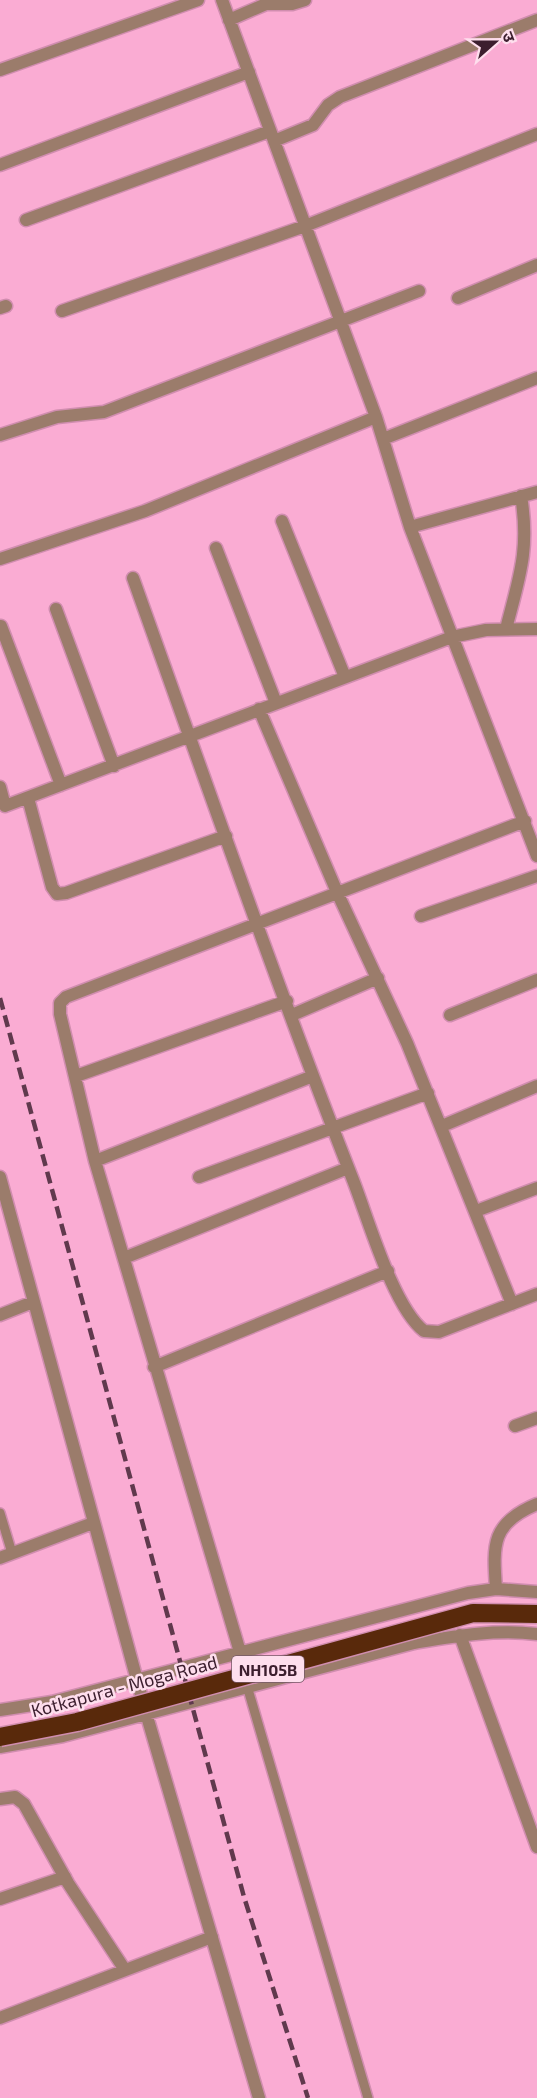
<svg xmlns="http://www.w3.org/2000/svg" width="537" height="2098" font-family="'Exo 2','Noto Sans Devanagari',sans-serif">
	<style>
		.lines { fill: none; stroke-linecap: round; stroke-linejoin: round }
		.lane-casing { stroke: #d08daf; stroke-width: 12 }
		.street-casing { stroke: #d08daf; stroke-width: 15 }
		.lane { stroke: #9b7c6b; stroke-width: 9 }
		.street { stroke: #9b7c6b; stroke-width: 12 }
		.rail { stroke: #60394d; stroke-width: 4.5; stroke-dasharray: 12 6; stroke-linecap: butt }
		.highway-bridge-casing { stroke: #d08daf; stroke-width: 21; stroke-linecap: butt }
		.highway-bridge { stroke: #59290b; stroke-width: 18 }
		.labels { text-anchor: middle; dominant-baseline: central; stroke-width: 5; stroke-linejoin: round; paint-order: stroke }
		.shield { fill: #fedeed; stroke: #765867; stroke-width: 1.5 }
		.shield-label { font-size: 16px; font-weight: bold; fill: #3c1e2e }
		.street-label { font-size: 18px; fill: #3c1e2e; stroke: #fedeed }
	</style>
	<rect width="100%" height="100%" fill="#faacd3"/>
	<g class="lines">
		<g class="lane-casing">
			<path id="lane" d="M0 1513 12 1553
				M247 1686 368 2098"/>
		</g>
		<g class="street-casing">
			<path id="street" d="M222 0 376 417 410 527 537 856
				M229 20 266 4H292L305 0
				M0 70 198 0
				M274 141 313 125 328 105 340 97 537 20
				M0 165 249 72
				M26 220 270 131
				M458 298 537 265
				M0 308 6 306
				M62 311 305 226 537 134
				M0 435 57 417 104 412 419 291
				M383 439 537 378
				M282 521 345 677
				M410 527 537 492
				M216 548 276 703
				M0 559 145 511 376 417
				M133 578C205 779 275 981 353 1180 368 1218 393 1307 424 1331L439 1332 537 1294
				M56 609 114 766
				M1 626 61 785
				M506 629C519 578 530 550 521 496
				M259 709 337 892 407 1043 512 1304
				M0 787 5 806 452 637 486 630 537 629
				M28 798 52 887 57 894 66 893 226 836
				M421 916 537 876
				M292 1015 378 978
				M450 1015 537 980
				M76 1076 287 1001
				M442 1126 537 1086
				M95 1161 313 1076
				M0 1177 146 1713 259 2098
				M199 1177 428 1093
				M476 1211 537 1188
				M124 1258 348 1168
				M0 1315 33 1302
				M154 1367 388 1271
				M515 1426 537 1418
				M0 1558 93 1523
				M496 1589C493 1545 491 1523 537 1504
				M460 1635 537 1847
				M240 1652 95 1161 60 1014V1003L66 997 525 821
				M0 1710 52 1702 468 1593 496 1589 537 1592
				M0 1747 63 1736 414 1643C456 1636 495 1629 537 1634
				M0 1799 15 1797 24 1804 68 1883 125 1970
				M0 1899 65 1877
				M0 2018 212 1937"/>
		</g>
		<use href="#lane" class="lane"/>
		<use href="#street" class="street"/>
		<path class="rail" d="M0 998 244 1897 308 2098"/>
		<g class="highway-bridge-casing">
			<path id="highway-bridge" d="M0 1737 77 1722 473 1613 537 1614"/>
		</g>
		<use href="#highway-bridge" class="highway-bridge"/>
	</g>
	<g class="labels">
		<rect class="shield" x="232" y="1656" width="72" height="26" rx="4.5"/>
		<g class="shield-label">
			<text x="268" y="1669">NH105B</text>
		</g>
		<g class="street-label">
			<text transform="translate(124 1686) rotate(-15)">Kotkapura - Moga Road</text>
		</g>
	</g>
	<g transform="translate(495 42) rotate(69)" stroke="#fedeed" stroke-width="4.5" paint-order="stroke">
	<path d="M0-4.5L10 22L0 15L-10 22Z" fill="#3c1e2e"/>
	<text y="-9" font-size="16" font-weight="bold" text-anchor="middle" fill="#3c1e2e">उ</text>
	</g>
</svg>
